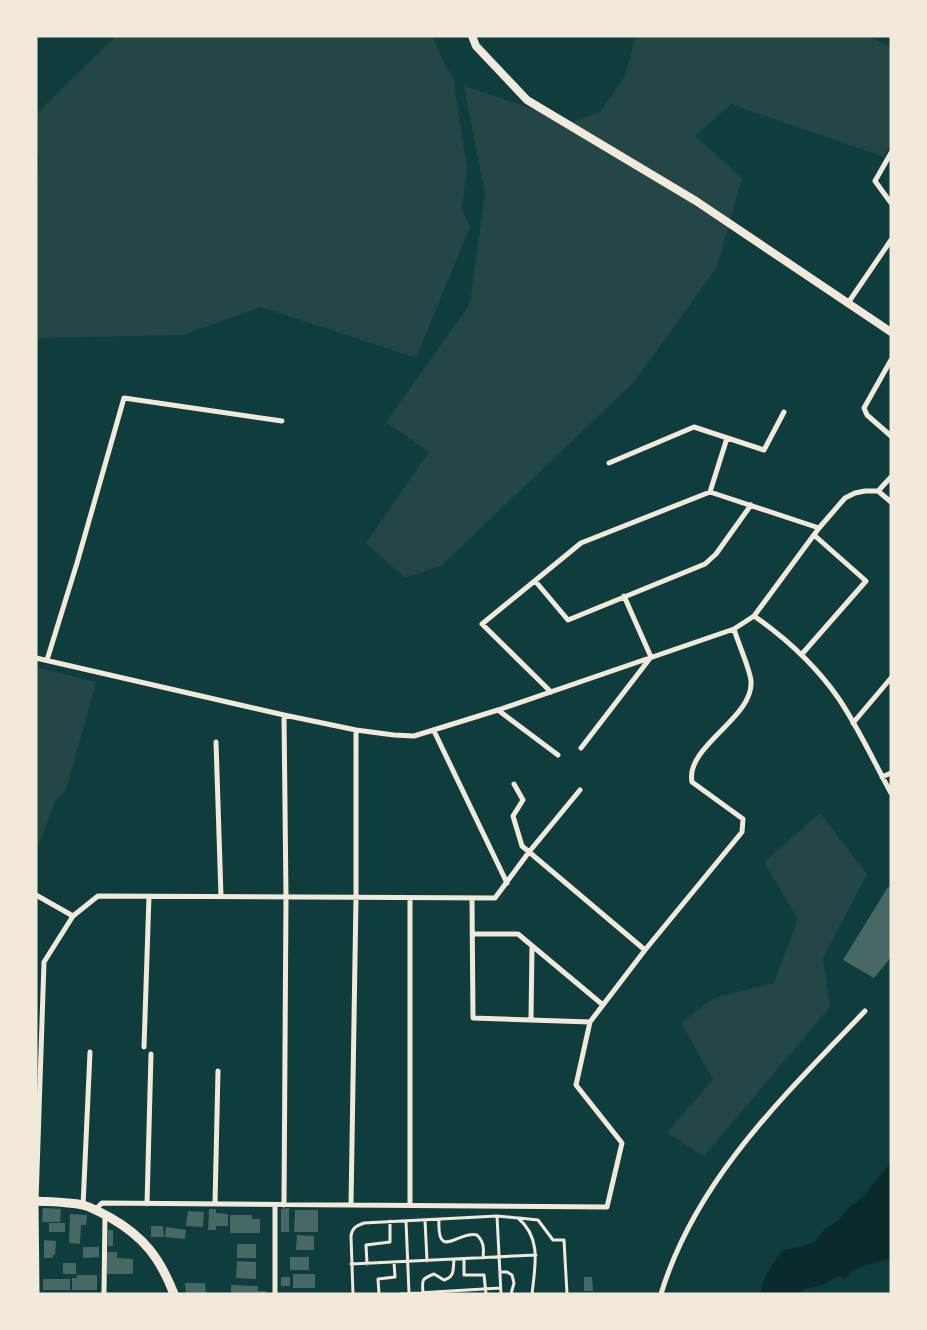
<svg xmlns="http://www.w3.org/2000/svg" width="927" height="1330" font-family="'Sofia Sans Condensed',sans-serif">
	<style>
		.green { fill: #244646 }
		.water { fill: #0a2a2b }
		.building { fill: #486865 }
		.lines { fill: none; stroke-linecap: round; stroke-linejoin: round }
		.service { stroke: #f1e9da; stroke-width: 3 }
		.minor { stroke: #f1e9da; stroke-width: 5 }
		.tertiary { stroke: #f1e9da; stroke-width: 8 }
		.primary { stroke: #f1e9da; stroke-width: 9 }
	</style>
	<rect width="100%" height="100%" fill="#0f3d3e"/>
	<path class="green" d="M116 36H432L445 65 455 80V92L467 168 462 209 470 227 416 358 261 307 183 335 36 338V207L39 158 36 140V114Z
		M636 36H869L891 48V143L884 157 731 104 695 136 742 178 717 267 634 382 441 566 405 578 366 543 429 452 386 422 470 304 485 194 464 86 572 122 600 112 625 76Z
		M36 667 96 682 66 790 55 801 36 851Z
		M820 813 867 874 823 958 830 1007 704 1156 667 1133 713 1079 681 1023 714 998 774 983 798 919 764 862Z"/>
	<path class="water" d="M891 1161V1258L867 1265 852 1271 845 1279 839 1276 829 1281 826 1284 805 1289 798 1294H761C761 1279 774 1262 783 1250L801 1247 815 1242 825 1229 839 1220 847 1209 863 1197Z"/>
	<path class="building" d="M888 887 891 889V957L874 978 843 960Z
		M43 1208 61 1209 60 1222H42Z
		M289 1208V1232H281V1209Z
		M209 1209H216V1213L228 1214V1226H216V1230H208Z
		M295 1210H318V1232H294Z
		M188 1211 204 1212 203 1227 186 1226Z
		M70 1214 87 1215 86 1225H81L80 1244 69 1243Z
		M230 1215H252V1219H260V1233H230Z
		M49 1223H65V1232H49Z
		M151 1226H163L164 1237H151Z
		M166 1227 186 1230 185 1239 165 1237Z
		M108 1230H113V1246H108Z
		M297 1235 314 1236V1250H296Z
		M44 1240 56 1241 55 1255H53V1258H44Z
		M237 1244H256V1258H237Z
		M83 1247H99V1257L83 1258Z
		M107 1252H117V1258L133 1259V1274H107Z
		M290 1257H309V1270H290Z
		M237 1261 256 1262V1279L236 1278Z
		M63 1263H76V1274H63Z
		M293 1274H315V1288H293Z
		M77 1275H97V1290H72V1278H77Z
		M281 1277H290V1286H281Z
		M584 1277H592L593 1291H584Z
		M43 1279H70V1290H43Z
		M185 1283H205L206 1294H186Z
		M231 1285 258 1286V1291H266V1294H231Z"/>
	<g class="lines">
		<path class="service" d="M497 1216 501 1294
			M519 1218 538 1220 553 1240H564L567 1294
			M425 1220 427 1261
			M439 1220C437 1262 459 1230 477 1235 484 1242 484 1248 483 1258
			M406 1221 409 1293
			M464 1259V1275H484L486 1294
			M351 1264 536 1255
			M367 1264 366 1245 390 1242V1221
			M500 1272H507L512 1275 514 1283 511 1294
			M423 1293C422 1280 421 1279 434 1274L444 1280C455 1277 453 1269 454 1259
			M353 1294 351 1236C352 1228 356 1226 364 1223L497 1216 518 1218C542 1238 535 1266 532 1294
			M379 1294 378 1279 395 1277 394 1262
			M401 1294 500 1288"/>
		<path class="minor" d="M891 153 875 181 891 203
			M848 303 891 240
			M891 360 864 408 867 415 891 436
			M609 463 694 427 764 450 784 412
			M878 491 891 477
			M710 492 727 438
			M536 582 568 620 705 564 716 554 751 505
			M754 616C787 639 816 666 839 699 859 729 874 762 891 793
			M802 654 866 581 814 535
			M36 658 284 715 356 730 394 735 414 736 498 710 734 629 754 616 819 528 845 498 855 493 865 491H878L891 502
			M47 660 77 563 124 398 282 421
			M551 692 482 624 581 543 710 492 819 528
			M498 710 558 755
			M284 715 286 897 284 1205
			M853 723 891 678
			M434 731 507 883
			M216 742 221 896
			M581 748 651 657 624 596
			M882 777 891 773
			M514 784 523 800 513 816 522 846 645 950
			M36 895 73 916
			M410 898V1205
			M472 899 473 1018 590 1022
			M472 934H518L603 1005
			M531 1020 532 946
			M144 1047 149 896
			M147 1204 151 1054
			M215 1204 218 1071
			M351 1205 356 898V730
			M83 1206 90 1052
			M96 1209 102 1203 607 1207 622 1143 576 1085 590 1022 645 950 742 832 743 819 692 782C685 746 754 718 751 681 750 669 738 643 734 629
			M37 1294 36 1201 44 962 73 916 98 896 495 898 529 852 580 790
			M104 1294 105 1215
			M275 1294V1205
			M661 1294C696 1179 784 1096 865 1011"/>
		<path class="tertiary" d="M472 36 476 46 527 100 696 201 891 332"/>
		<path class="primary" d="M36 1201C52 1202 67 1202 83 1205 93 1208 102 1213 111 1218 144 1237 160 1258 174 1294"/>
	</g>
	<rect width="927" height="1330" fill="none" stroke="#f1e9da" stroke-width="75"/>
</svg>
